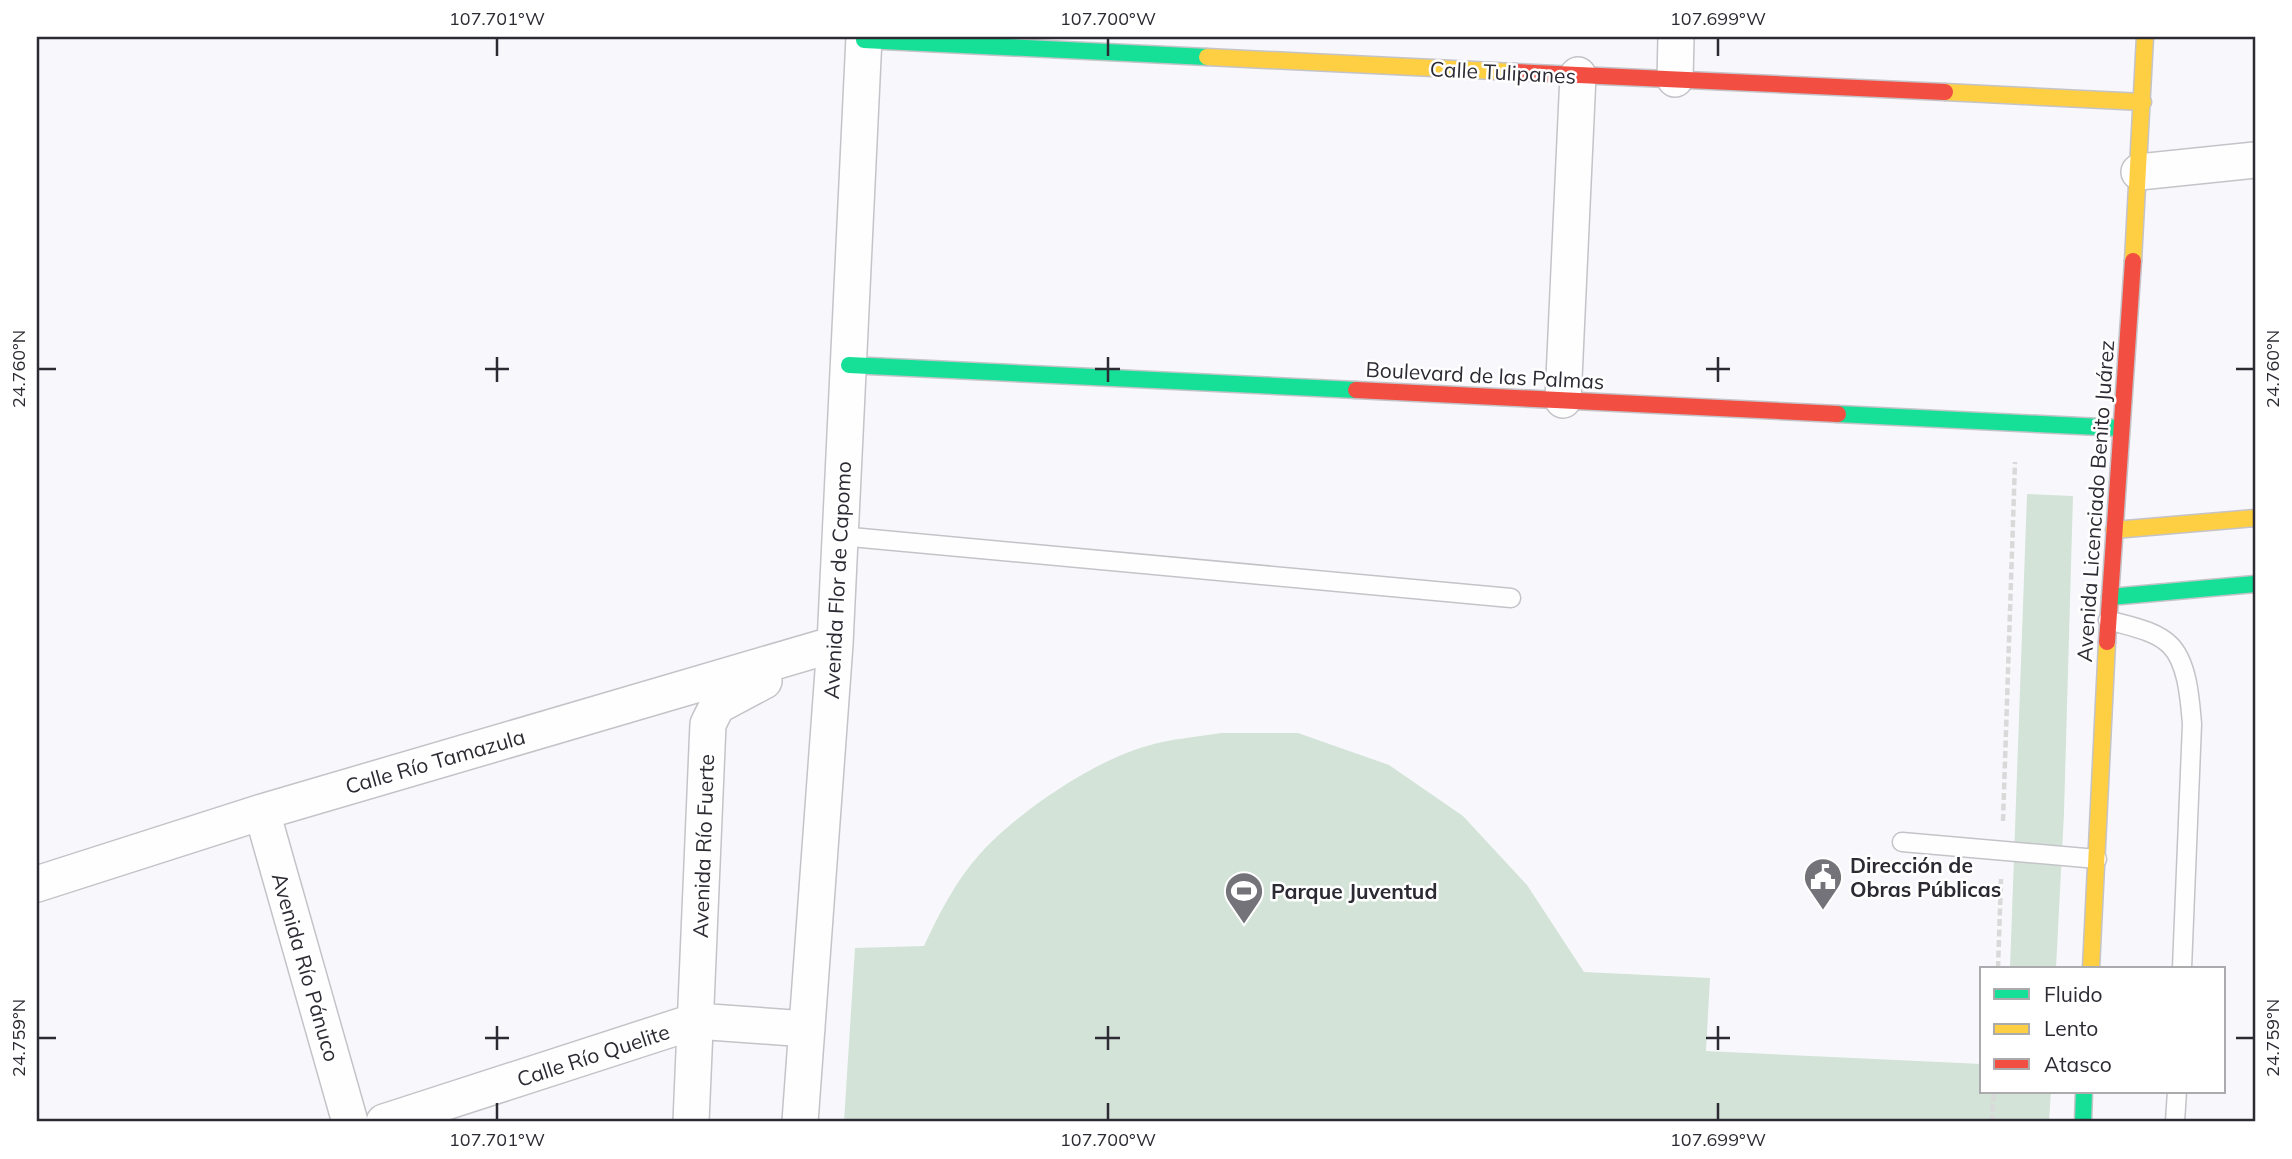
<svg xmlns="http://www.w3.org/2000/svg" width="2292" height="1159" font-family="Mulish,sans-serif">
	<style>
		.green { fill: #d3e3d8 }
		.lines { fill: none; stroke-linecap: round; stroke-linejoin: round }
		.lane-casing { stroke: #c4c3c8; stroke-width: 21 }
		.street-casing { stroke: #c4c3c8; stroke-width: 38 }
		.fast-casing { stroke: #c4c3c8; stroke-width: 19 }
		.slow-casing { stroke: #c4c3c8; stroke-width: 19 }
		.jam-casing { stroke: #c4c3c8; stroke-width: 19 }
		.path { stroke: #d9d9da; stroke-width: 4.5; stroke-dasharray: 7 3.5; stroke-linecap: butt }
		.lane { stroke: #fefeff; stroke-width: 18 }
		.street { stroke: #fefeff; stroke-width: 35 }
		.fast { stroke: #16e098; stroke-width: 16 }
		.slow { stroke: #ffcf43; stroke-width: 16 }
		.jam { stroke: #f24e42; stroke-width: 16 }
		.ticks { fill: none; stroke: #2c2b33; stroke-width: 2.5 }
		.labels { text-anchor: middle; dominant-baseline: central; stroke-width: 5; stroke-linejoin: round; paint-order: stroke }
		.street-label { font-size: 21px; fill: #2c2b33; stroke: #fff }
		.poi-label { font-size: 21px; font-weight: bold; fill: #2c2b33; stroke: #fff; text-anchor: start }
		.neatline { fill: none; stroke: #2c2b33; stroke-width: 2.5 }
		.ticks-label { font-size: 18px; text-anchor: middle; fill: #2c2b33 }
	</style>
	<rect width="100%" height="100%" fill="#f8f8fc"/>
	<path class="green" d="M2027 494 2073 496 2064 813 2056 968H2010Z
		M1221 733H1298L1389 765 1463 816 1527 885 1584 972 1710 978 1706 1051 1982 1064V1091H2051L2049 1122H844L855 948 924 946C939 914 955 882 979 855 1016 813 1093 761 1147 746 1170 739 1196 737 1221 733Z"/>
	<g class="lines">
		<g class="lane-casing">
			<path id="lane" d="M840 536 1511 598
				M2108 620C2128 626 2155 630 2170 645 2188 663 2190 701 2192 724L2182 968
				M1902 842 2097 859
				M2175 1122 2177 1091"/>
		</g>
		<g class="street-casing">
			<path id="street" d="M1675 79 1676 37
				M2139 172 2255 160
				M1563 400 1578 75
				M262 812 350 1122
				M37 884 262 812 835 644
				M384 1122 696 1021 807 1029
				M691 1122 708 724 717 706 764 681
				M800 1122 835 644 864 37"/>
		</g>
		<g class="fast-casing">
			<path id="fast" d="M864 40 1207 57
				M849 365 1356 390
				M1838 414 2120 428
				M2110 597 2255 584
				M2083 1122 2084 1091"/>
		</g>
		<g class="slow-casing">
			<path id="slow" d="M1207 57 1515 72
				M1945 92 2143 102
				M2133 261 2145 37
				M2114 530 2255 518
				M2091 968 2107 642"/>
		</g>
		<g class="jam-casing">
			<path id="jam" d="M1515 72 1945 92
				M1356 390 1838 414
				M2107 642 2133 261"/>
		</g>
		<path class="path" d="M2003 821 2015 462
			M1998 968 2001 879
			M1992 1122 1994 1091"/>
		<use href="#lane" class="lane"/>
		<use href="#street" class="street"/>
		<use href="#fast" class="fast"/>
		<use href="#slow" class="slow"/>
		<use href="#jam" class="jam"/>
	</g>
	<path class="ticks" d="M497 38V56M1108 38V56M1718 38V56M497 357V382M1108 357V382M1718 357V382M38 369H56M485 369H509M1095 369H1120M1706 369H1730M2236 369H2254M497 1026V1050M1108 1026V1050M1718 1026V1050M38 1038H56M485 1038H509M1095 1038H1120M1706 1038H1730M2236 1038H2254M497 1103V1120M1108 1103V1120M1718 1103V1120"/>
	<defs>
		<g id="civic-pin" transform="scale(2.0125)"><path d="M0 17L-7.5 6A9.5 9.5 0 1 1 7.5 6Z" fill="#737379" stroke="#fff"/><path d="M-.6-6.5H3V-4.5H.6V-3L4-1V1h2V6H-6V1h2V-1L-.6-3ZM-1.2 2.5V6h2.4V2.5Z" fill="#fff"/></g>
		<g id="stadium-pin" transform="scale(2.0125)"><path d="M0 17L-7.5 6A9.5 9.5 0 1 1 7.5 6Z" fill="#737379" stroke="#fff"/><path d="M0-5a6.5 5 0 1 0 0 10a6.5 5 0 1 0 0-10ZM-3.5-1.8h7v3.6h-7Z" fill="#fff"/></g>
	</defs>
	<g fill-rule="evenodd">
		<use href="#civic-pin" x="1823" y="877"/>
		<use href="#stadium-pin" x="1244" y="891"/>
	</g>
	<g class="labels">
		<g class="street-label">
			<text transform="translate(1503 72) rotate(3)">Calle Tulipanes</text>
			<text transform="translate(1485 375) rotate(3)">Boulevard de las Palmas</text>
			<text transform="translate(2095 501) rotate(-86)">Avenida Licenciado Benito Juárez</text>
			<text transform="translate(837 580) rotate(-87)">Avenida Flor de Capomo</text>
			<text transform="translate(435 761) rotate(-16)">Calle Río Tamazula</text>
			<text transform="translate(703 846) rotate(-88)">Avenida Río Fuerte</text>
			<text transform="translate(306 967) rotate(74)">Avenida Río Pánuco</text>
			<text transform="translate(593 1055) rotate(-18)">Calle Río Quelite</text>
		</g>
		<g class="poi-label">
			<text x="1850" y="865">Dirección de<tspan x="1850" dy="24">Obras Públicas</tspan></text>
			<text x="1271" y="891">Parque Juventud</text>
		</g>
	</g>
	<rect width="2292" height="1159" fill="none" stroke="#ffffff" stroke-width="77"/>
	<rect x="1980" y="967" width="245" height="126" fill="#ffffff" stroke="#abaaad" stroke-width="2"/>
	<rect x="1994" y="989" width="35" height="10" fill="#16e098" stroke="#abaaad" stroke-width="2"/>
	<text x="2044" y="1002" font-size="21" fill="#2c2b33">Fluido</text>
	<rect x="1994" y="1024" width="35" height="10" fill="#ffcf43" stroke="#abaaad" stroke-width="2"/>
	<text x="2044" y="1036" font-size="21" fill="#2c2b33">Lento</text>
	<rect x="1994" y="1059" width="35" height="10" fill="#f24e42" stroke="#abaaad" stroke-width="2"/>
	<text x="2044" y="1072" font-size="21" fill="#2c2b33">Atasco</text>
	<rect x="38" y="38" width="2216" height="1082" class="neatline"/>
	<g class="ticks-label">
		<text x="497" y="25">107.701°W</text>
		<text x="1108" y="25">107.700°W</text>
		<text x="1718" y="25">107.699°W</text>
		<text transform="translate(19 369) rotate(-90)" y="6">24.760°N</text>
		<text transform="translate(2273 369) rotate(-90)" y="6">24.760°N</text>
		<text transform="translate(19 1038) rotate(-90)" y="6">24.759°N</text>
		<text transform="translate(2273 1038) rotate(-90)" y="6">24.759°N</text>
		<text x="497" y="1146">107.701°W</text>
		<text x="1108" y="1146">107.700°W</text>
		<text x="1718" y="1146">107.699°W</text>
	</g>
</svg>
